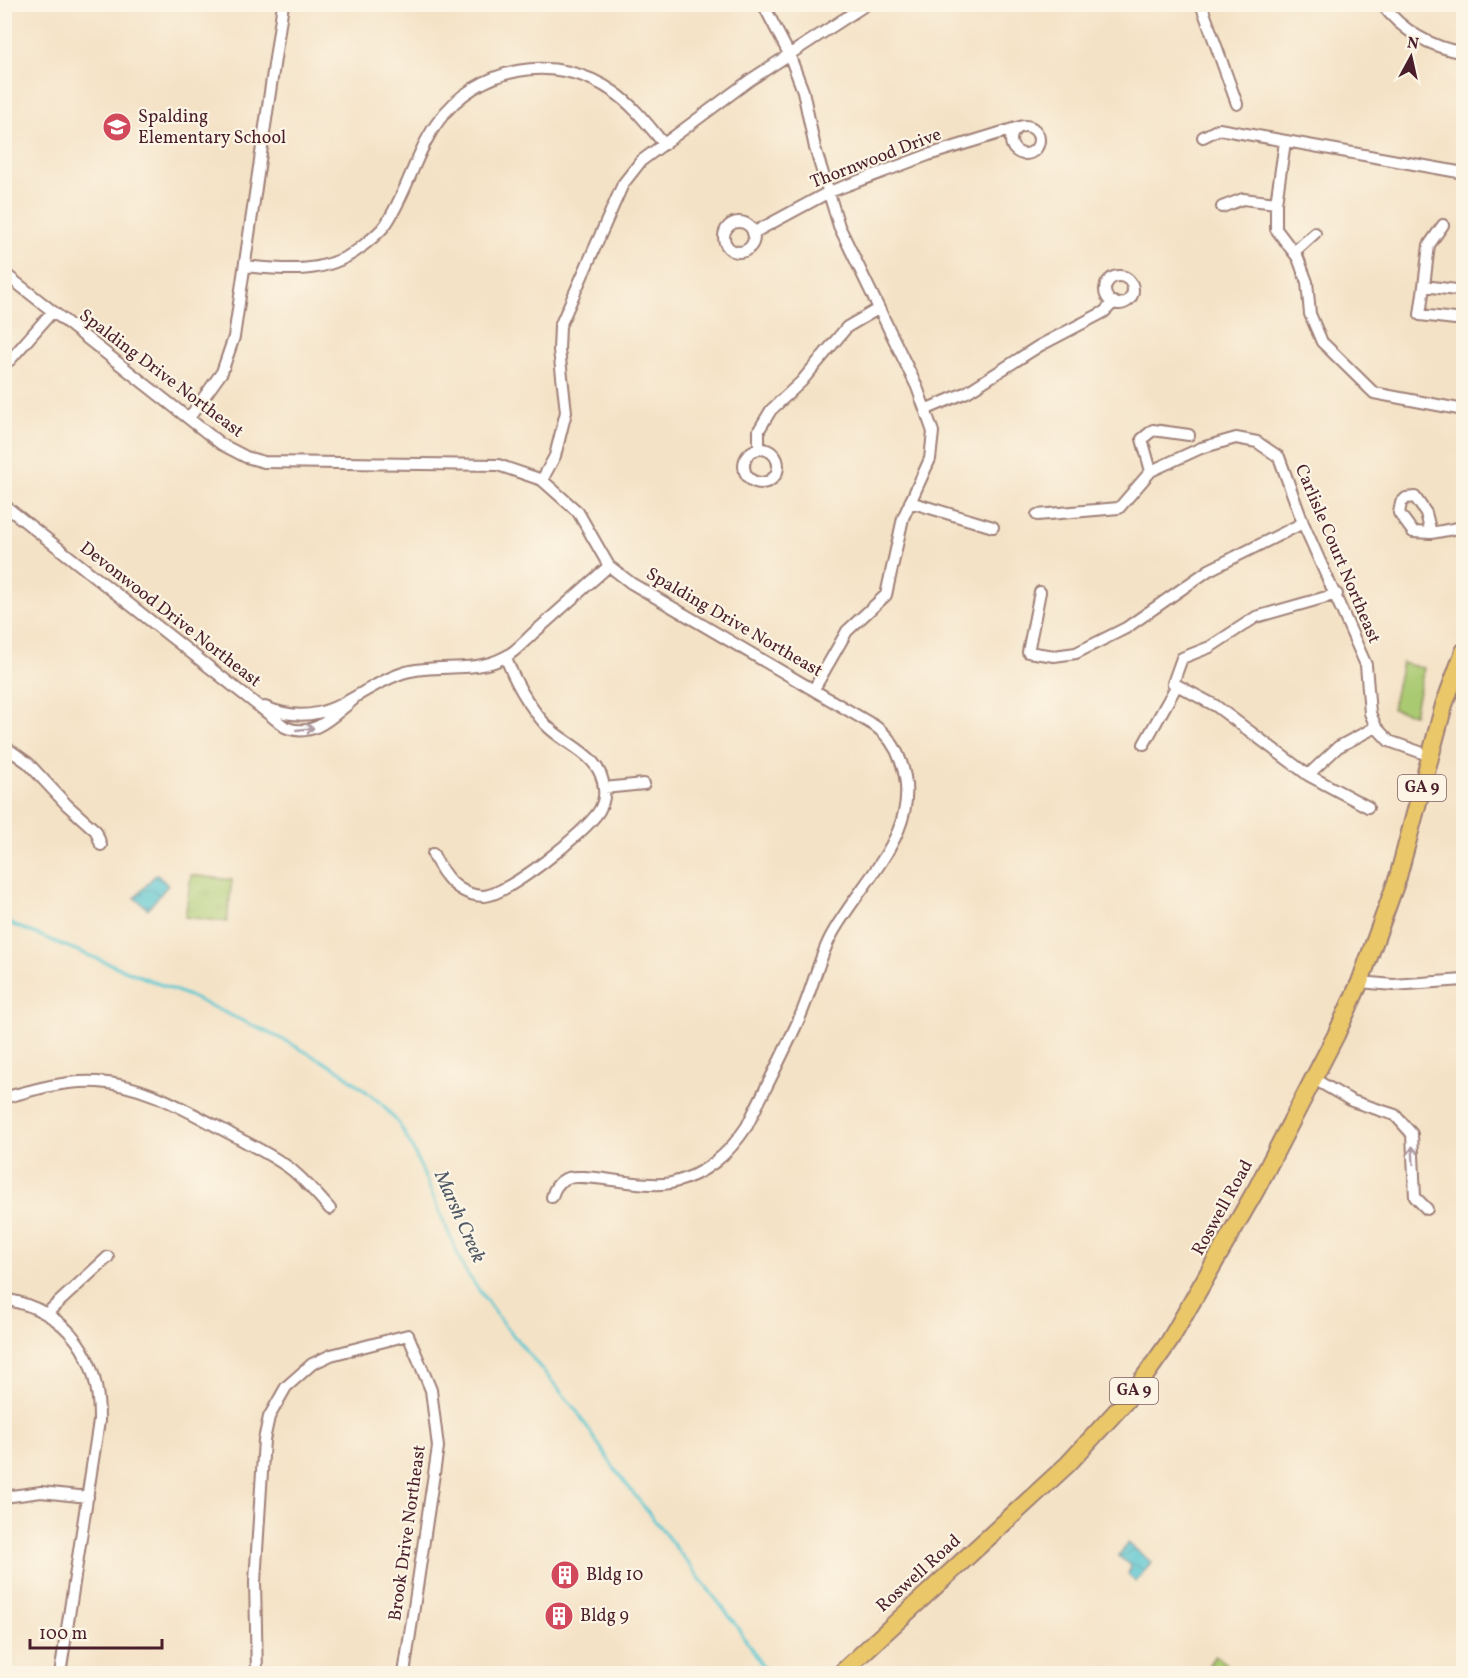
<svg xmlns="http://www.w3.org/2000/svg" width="1468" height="1678" font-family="Vollkorn,serif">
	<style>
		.grass { fill: #aaca72; stroke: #7a744e; stroke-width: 1.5 }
		.park { fill: url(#park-tufts); stroke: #7a744e; stroke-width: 1.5 }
		.water { fill: url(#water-waves); stroke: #52727e; stroke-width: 1.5 }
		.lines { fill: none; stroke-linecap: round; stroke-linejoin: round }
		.stream { stroke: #5ac6d1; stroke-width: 3 }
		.street-casing { stroke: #9f8078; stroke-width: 14 }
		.primary-casing { stroke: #9f8078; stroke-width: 20 }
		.street { stroke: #fff; stroke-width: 10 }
		.primary { stroke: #eac769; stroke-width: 16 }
		.oneway { stroke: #ae9aa0 }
		.labels { text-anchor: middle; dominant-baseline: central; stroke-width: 4.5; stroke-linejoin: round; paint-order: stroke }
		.shield { fill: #fcf5e5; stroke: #7f5f63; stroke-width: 1.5 }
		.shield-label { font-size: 16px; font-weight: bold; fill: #4a1f2b }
		.poi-label { font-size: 18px; fill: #4a1f2b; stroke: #fcf5e5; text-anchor: start }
		.street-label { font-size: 18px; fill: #4a1f2b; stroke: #fcf5e5 }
		.water-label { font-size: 20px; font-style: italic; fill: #505965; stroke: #fcf5e5 }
	</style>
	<defs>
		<pattern id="park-tufts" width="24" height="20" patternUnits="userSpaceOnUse" patternTransform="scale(1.5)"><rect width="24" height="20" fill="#aaca72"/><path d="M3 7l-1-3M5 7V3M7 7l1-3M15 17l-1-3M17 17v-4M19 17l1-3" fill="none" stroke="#94ad63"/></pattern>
		<pattern id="water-waves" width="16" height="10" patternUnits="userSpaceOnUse" patternTransform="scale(1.5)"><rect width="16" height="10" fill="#5ac6d1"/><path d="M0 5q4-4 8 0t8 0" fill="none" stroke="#4ca0aa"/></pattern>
	</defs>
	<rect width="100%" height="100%" fill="#fcf5e5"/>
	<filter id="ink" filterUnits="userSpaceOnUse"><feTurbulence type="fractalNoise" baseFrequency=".0167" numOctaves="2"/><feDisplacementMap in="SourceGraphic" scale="12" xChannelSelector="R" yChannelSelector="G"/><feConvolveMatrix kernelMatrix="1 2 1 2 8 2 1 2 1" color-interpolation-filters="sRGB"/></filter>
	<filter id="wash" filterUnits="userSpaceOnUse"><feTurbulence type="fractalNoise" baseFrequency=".008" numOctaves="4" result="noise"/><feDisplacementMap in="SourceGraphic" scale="24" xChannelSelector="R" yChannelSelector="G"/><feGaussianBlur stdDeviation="1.35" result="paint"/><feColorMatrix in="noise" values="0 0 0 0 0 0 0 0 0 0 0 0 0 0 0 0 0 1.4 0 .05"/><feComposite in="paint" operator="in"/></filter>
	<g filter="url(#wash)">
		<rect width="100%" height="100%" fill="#f4e2c6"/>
		<path class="grass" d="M1402 663 1424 668 1414 714 1392 709Z
			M1215 1656 1227 1664 1221 1673H1203Z"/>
		<path class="park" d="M191 875 232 880 227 922 185 917Z"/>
		<path class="water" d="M156 874 168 885 148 909 135 898Z
			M1128 1543 1151 1562 1136 1582 1128 1575 1131 1565 1118 1556Z"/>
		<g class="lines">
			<path class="stream" d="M4 921 189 996 286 1041 340 1071 382 1104 399 1124 412 1147 464 1269 501 1321 576 1410 616 1471 733 1621 768 1674"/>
		</g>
	</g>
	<g filter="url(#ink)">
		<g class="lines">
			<g class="street-casing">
				<path id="street" d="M763 4 789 54 803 91 815 148 839 226 917 387 933 432 930 459 903 518 886 595 847 631 814 689
					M1201 4 1237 104
					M1382 4C1402 31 1431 47 1464 53
					M1011 140a14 14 0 1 1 28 0a14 14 0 1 1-28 0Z
					M1203 137 1219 129 1464 173
					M1285 142 1276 203V229L1298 258 1307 282 1310 314 1322 342 1374 393 1464 410
					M1222 207 1243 199 1276 203
					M724 237a15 15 0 1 1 30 0a15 15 0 1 1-30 0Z
					M1443 225 1429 245 1424 286 1464 291
					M753 233 829 192 928 155 1016 128
					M1294 252 1315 233
					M245 266C285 270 324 275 359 249 367 242 379 234 386 224 407 193 415 154 437 123 477 66 556 51 614 92 634 106 648 125 664 144
					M4 273 221 444 246 457 264 462 498 465 542 480 578 512 609 566 631 583 875 726C888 735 896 747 901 762 926 831 858 883 830 938 817 964 811 993 799 1019 783 1055 764 1091 747 1126 728 1155 705 1175 671 1183 644 1189 580 1171 565 1179 557 1183 554 1189 552 1197
					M1105 290a14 14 0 1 1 28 0a14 14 0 1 1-28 0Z
					M1424 286 1420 315 1464 320
					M4 362 10 360 52 312
					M927 409 967 392 1039 346 1104 312 1114 302
					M189 418 222 372 234 337 283 4
					M744 466a17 17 0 1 1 34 0a17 17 0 1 1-34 0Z
					M759 449V430L771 410 801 382 847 327 878 309
					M1151 471 1142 439 1153 430 1189 435
					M542 480 555 456 566 412 559 350 560 326 623 184 641 161 750 80 867 4
					M910 502 993 527
					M4 505 285 727C313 739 332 717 353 700
					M1037 515 1119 508 1151 471 1201 448 1236 438 1257 442 1279 457 1303 523 1366 665 1370 713 1376 727 1389 741 1431 756
					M1431 533 1426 513 1415 497 1406 498 1401 503 1399 513 1413 532 1431 533 1464 527
					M1040 592 1028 652 1054 656 1076 653 1126 628 1209 570 1303 523
					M1337 594 1256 617 1210 647 1182 658 1173 683 1216 706 1308 775 1368 807
					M265 707C328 733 355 687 406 672 439 663 474 674 505 657 517 651 527 638 537 630 561 609 585 587 609 566
					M1144 744 1177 685
					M4 746 28 763 67 805 96 831 101 845
					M1308 775 1338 747 1376 727
					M604 788 644 784
					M433 854C443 875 457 895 483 896 507 896 586 832 599 811 603 804 605 796 604 789 602 754 565 746 545 724 529 706 513 679 506 657
					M1360 982 1393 985 1464 980
					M1314 1079 1352 1101 1395 1115 1412 1134 1415 1197 1427 1209
					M4 1098C35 1089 66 1080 98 1082 146 1085 187 1111 229 1133 250 1145 273 1155 292 1170 306 1182 318 1195 330 1209
					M4 1299C70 1311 100 1358 99 1421L60 1674
					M46 1314 108 1257
					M4 1497 41 1492 88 1497
					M257 1674 255 1582 264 1440 269 1417 286 1387 312 1364 331 1355 408 1335 431 1390 438 1447 404 1674"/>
			</g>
			<g class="primary-casing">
				<path id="primary" d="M840 1674 1068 1464 1133 1393 1169 1342 1257 1188 1336 1035 1360 982 1398 877 1444 705 1464 651"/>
			</g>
			<use href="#street" class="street"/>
			<use href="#primary" class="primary"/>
		</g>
		<defs><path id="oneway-shaft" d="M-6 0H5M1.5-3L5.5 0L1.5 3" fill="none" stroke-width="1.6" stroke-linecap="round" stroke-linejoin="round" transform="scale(1.5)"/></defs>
		<g class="oneway">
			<use href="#oneway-shaft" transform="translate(305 729) rotate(-6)"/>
			<use href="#oneway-shaft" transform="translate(1413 1155) rotate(-93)"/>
		</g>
	</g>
	<defs>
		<g id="school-disc" transform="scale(1.5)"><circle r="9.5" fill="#d1495b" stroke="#fcf5e5"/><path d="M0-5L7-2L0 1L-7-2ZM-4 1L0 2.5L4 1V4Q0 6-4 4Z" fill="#fff"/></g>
		<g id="building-disc" transform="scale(1.5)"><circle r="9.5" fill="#d1495b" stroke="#fcf5e5"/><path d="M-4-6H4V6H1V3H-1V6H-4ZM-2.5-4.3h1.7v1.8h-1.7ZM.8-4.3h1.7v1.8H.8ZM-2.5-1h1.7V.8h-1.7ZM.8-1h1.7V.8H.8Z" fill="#fff"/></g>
	</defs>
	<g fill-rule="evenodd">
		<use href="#school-disc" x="117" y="127"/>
		<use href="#building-disc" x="565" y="1575"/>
		<use href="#building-disc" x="559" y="1616"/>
	</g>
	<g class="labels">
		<g class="shield">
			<rect x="1398" y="775" width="48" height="26" rx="4.5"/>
			<rect x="1110" y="1378" width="48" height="26" rx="4.5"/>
		</g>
		<g class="shield-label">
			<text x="1422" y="788">GA 9</text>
			<text x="1134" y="1391">GA 9</text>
		</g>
		<g class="poi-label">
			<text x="138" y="117">Spalding<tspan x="138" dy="21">Elementary School</tspan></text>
			<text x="586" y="1575">Bldg 10</text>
			<text x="580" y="1616">Bldg 9</text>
		</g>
		<g class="street-label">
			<text transform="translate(876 159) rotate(-21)">Thornwood Drive</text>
			<text transform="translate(161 374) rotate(37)">Spalding Drive Northeast</text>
			<text transform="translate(1337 554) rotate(67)">Carlisle Court Northeast</text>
			<text transform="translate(170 615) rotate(38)">Devonwood Drive Northeast</text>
			<text transform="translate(734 623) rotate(30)">Spalding Drive Northeast</text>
			<text transform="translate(1223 1208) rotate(-61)">Roswell Road</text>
			<text transform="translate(408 1533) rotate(-82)">Brook Drive Northeast</text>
			<text transform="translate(919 1574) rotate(-42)">Roswell Road</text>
		</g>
		<g class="water-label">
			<text transform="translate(459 1217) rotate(66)">Marsh Creek</text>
		</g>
	</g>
	<rect width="1468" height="1678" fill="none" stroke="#fcf5e5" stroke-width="24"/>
	<g transform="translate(1411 57) rotate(8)" stroke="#fcf5e5" stroke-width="4.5" paint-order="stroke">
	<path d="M0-4.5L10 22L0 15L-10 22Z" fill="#4a1f2b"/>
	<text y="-9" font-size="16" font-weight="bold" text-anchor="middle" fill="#4a1f2b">N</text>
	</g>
	<path d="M30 1639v9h132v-9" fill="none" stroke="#4a1f2b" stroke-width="3"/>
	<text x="39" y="1639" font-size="18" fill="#4a1f2b" stroke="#fcf5e5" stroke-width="4.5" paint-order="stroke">100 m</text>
</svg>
